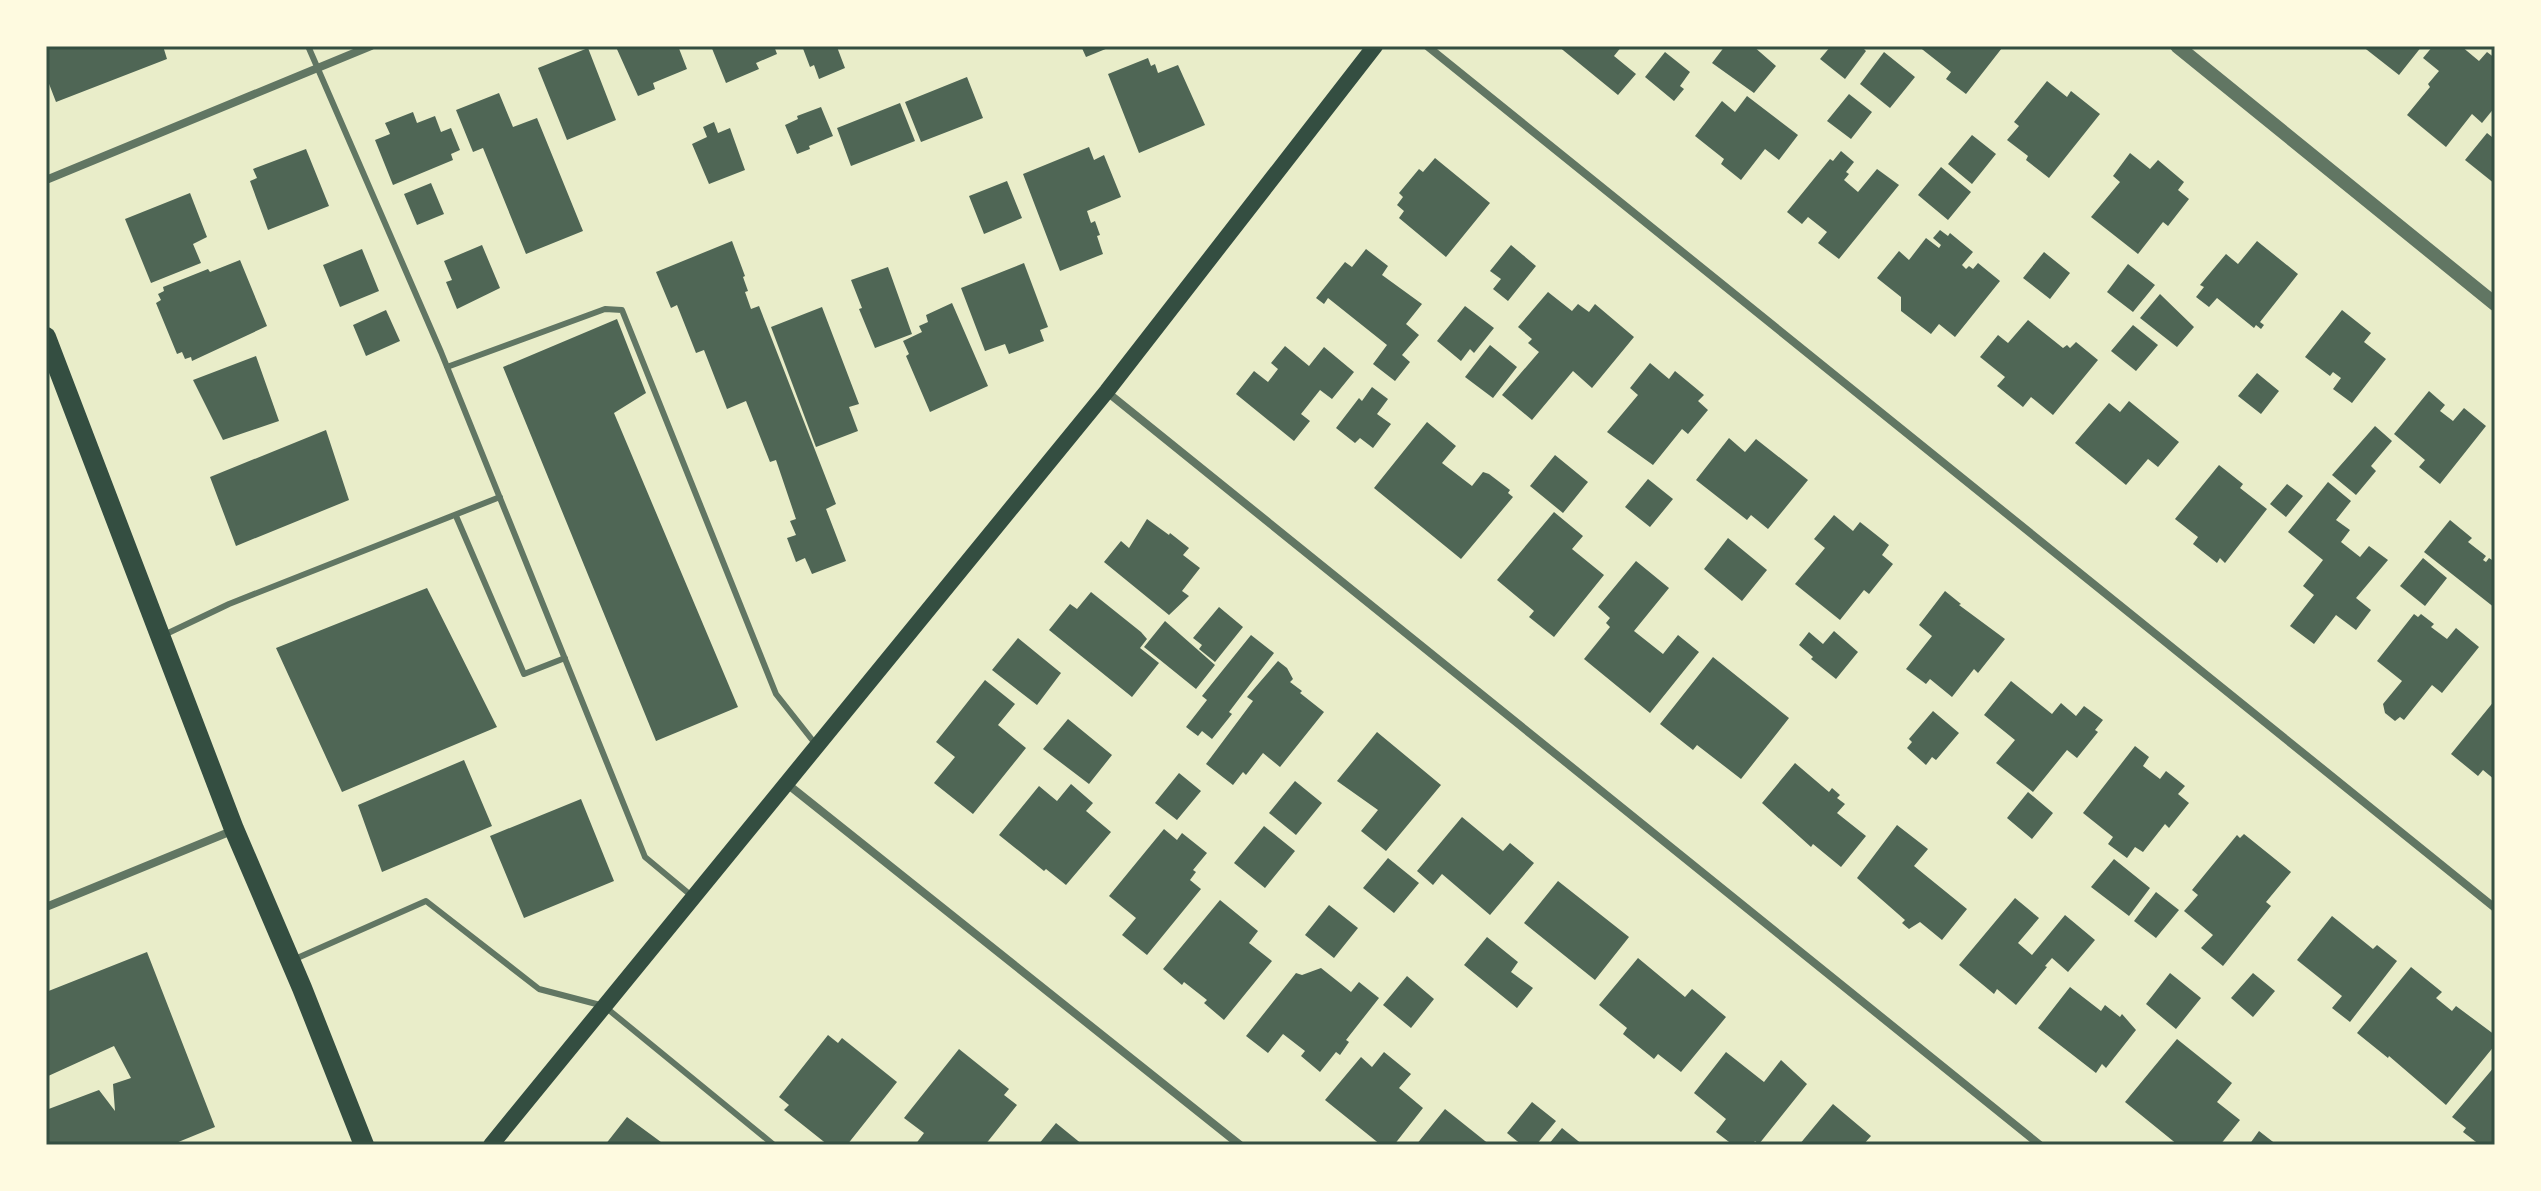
<svg xmlns="http://www.w3.org/2000/svg" width="2541" height="1191" font-family="'PT Sans',sans-serif">
	<style>
		.building { fill: #4f6655 }
		.lines { fill: none; stroke-linecap: round; stroke-linejoin: round }
		.service { stroke: #617663; stroke-width: 6 }
		.minor { stroke: #617663; stroke-width: 8 }
		.tertiary { stroke: #617663; stroke-width: 14 }
		.secondary { stroke: #344e41; stroke-width: 16 }
		.primary { stroke: #344e41; stroke-width: 20 }
		.neatline { fill: none; stroke: #344e41; stroke-width: 3 }
	</style>
	<rect width="100%" height="100%" fill="#e9edc9"/>
	<path class="building" d="M46 46H163L167 59 56 102 46 76Z
		M618 46H678L687 69 653 83 655 89 638 96 616 47Z
		M711 46H774L777 54 756 63 759 69 726 83Z
		M802 46 837 47 845 68 819 79 814 65 810 67Z
		M1081 46H1113L1086 57Z
		M1558 46H1622L1614 56 1636 74 1618 95Z
		M1725 46H1753L1776 66 1754 93 1712 63Z
		M1831 46H1861L1866 51 1845 79 1820 59Z
		M1918 46H2000L2002 48 1966 94 1946 79 1951 72Z
		M2362 46H2422L2399 75Z
		M2433 46H2461L2479 61 2487 52 2495 58V107L2482 123 2472 114 2446 147 2407 115 2430 87 2428 84 2439 71 2423 58Z
		M588 48 616 120 567 140 538 68Z
		M1665 52 1690 72 1680 86 1684 89 1674 101 1645 77Z
		M1884 52 1915 77 1890 108 1860 84Z
		M1148 58 1151 66 1155 64 1158 73 1178 65 1205 125 1139 153 1108 74Z
		M967 77 983 118 921 142 905 102Z
		M2047 81 2067 97 2071 91 2100 114 2049 178 2026 160 2028 156 2007 140 2019 126 2014 122Z
		M499 93 513 127 537 118 583 231 526 254 483 148 473 152 456 110Z
		M1849 94 1872 112 1851 139 1827 121Z
		M1747 96 1798 135 1779 160 1765 149 1741 180 1721 164 1724 159 1695 136 1722 101 1735 112Z
		M900 103 915 141 851 166 837 128Z
		M821 107 833 136 809 146 810 149 797 154 785 125 798 119 797 116Z
		M413 112 417 123 435 116 441 132 451 128 460 150 451 154 453 160 393 185 375 140 390 134 385 123Z
		M714 122 718 133 730 128 745 170 709 184 692 144 707 137 703 127Z
		M2487 133 2492 137 2495 134V184L2465 160Z
		M1972 135 1996 154 1972 184 1948 164Z
		M1089 147 1094 160 1104 155 1121 197 1087 211 1091 223 1095 221 1100 235 1097 236 1103 254 1060 271 1023 174Z
		M306 149 329 206 268 230 250 181 257 178 253 169Z
		M1841 151 1854 162 1846 172 1849 174 1844 180 1858 192 1877 169 1899 185 1839 259 1818 243 1827 232 1808 217 1802 224 1787 212 1830 159 1833 161Z
		M2130 153 2150 169 2158 160 2184 182 2178 190 2189 199 2168 226 2163 222 2138 254 2091 217 2120 182 2113 176Z
		M1435 158 1490 203 1446 257 1399 218 1404 211 1397 205 1403 197 1399 193 1419 169 1423 172Z
		M1941 167 1971 192 1948 220 1918 195Z
		M1007 181 1022 218 984 234 969 196Z
		M431 183 444 214 417 225 404 194Z
		M190 193 207 237 193 244 201 263 151 283 125 219Z
		M1940 230 1948 236 1950 233 1973 252 1962 265 1966 269 1969 266 1973 269 1978 263 2000 281 1955 337 1939 324 1931 334 1901 311V297L1877 278 1899 251 1909 260 1926 238 1939 248 1941 245 1933 238Z
		M732 241 745 276 743 277 748 291 745 292 751 309 759 306 836 504 826 509 846 561 812 574 805 558 796 562 787 538 796 535 790 521 796 519 776 460 770 462 746 401 727 409 704 350 696 353 677 305 671 308 656 272Z
		M2257 241 2298 274 2260 322 2264 325 2261 329 2256 325 2254 328 2217 298 2209 307 2196 297 2204 287 2200 285 2226 254 2238 264Z
		M482 245 500 288 457 309 446 282 452 280 444 261Z
		M1511 245 1536 266 1508 301 1493 289 1501 279 1490 271Z
		M362 249 379 291 340 307 323 265Z
		M1366 249 1388 266 1382 275 1422 304 1406 324 1419 335 1402 355 1410 362 1395 381 1373 364 1387 345 1328 298 1324 304 1316 298 1345 262 1352 267Z
		M2044 252 2070 273 2050 299 2023 278Z
		M240 260 267 326 192 361 191 357 185 359 182 352 177 354 156 303 161 300 158 294 164 291 163 287 208 269 210 272Z
		M1024 263 1048 327 1040 330 1044 341 1009 354 1005 344 985 351 961 288Z
		M2128 264 2155 285 2133 312 2107 292Z
		M888 267 912 334 875 348 859 309 862 308 851 280Z
		M1548 292 1572 311 1578 304 1589 312 1595 304 1634 337 1592 388 1573 371 1532 420 1502 395 1539 352 1528 343 1532 339 1518 327Z
		M2160 294 2194 327 2177 347 2140 318Z
		M952 303 988 386 930 412 906 356 909 354 903 341 922 332 919 326 928 322 926 315Z
		M1465 306 1494 328 1474 353 1470 349 1461 361 1437 341Z
		M822 307 859 404 849 407 858 431 816 447 771 327Z
		M386 310 400 341 366 356 353 325Z
		M2342 310 2371 333 2364 342 2386 359 2352 403 2333 389 2341 378 2333 372 2330 376 2305 357Z
		M617 319 646 393 614 413 738 707 656 741 503 367Z
		M2028 320 2063 348 2067 345 2070 348 2076 342 2098 360 2053 415 2031 397 2023 407 1997 386 2005 377 1980 357 1998 335 2008 343Z
		M2133 325 2158 345 2136 371 2111 351Z
		M1490 345 1517 367 1493 398 1465 377Z
		M1285 346 1309 366 1324 347 1354 372 1332 399 1320 390 1301 414 1310 421 1294 441 1236 394 1254 371 1268 382 1278 369 1271 363Z
		M256 356 279 421 223 440 193 380Z
		M1650 363 1669 379 1675 371 1704 395 1698 401 1708 410 1688 434 1682 429 1653 465 1607 432 1638 395 1630 388Z
		M2257 373 2279 391 2261 414 2238 396Z
		M1372 387 1388 399 1377 414 1391 424 1373 448 1360 438 1355 443 1336 428 1359 398 1362 401Z
		M2429 391 2445 405 2440 411 2453 421 2464 408 2486 426 2440 484 2419 467 2425 460 2394 434Z
		M2129 401 2179 442 2158 467 2148 459 2126 485 2075 443 2109 403 2120 412Z
		M1427 422 1456 446 1442 463 1472 486 1483 472 1489 474 1510 490 1508 493 1513 497 1461 559 1374 488Z
		M2375 426 2392 441 2371 466 2376 471 2356 495 2332 475Z
		M326 430 349 500 236 546 210 477Z
		M1729 438 1745 452 1756 439 1808 480 1768 529 1751 515 1747 520 1696 480Z
		M1555 455 1588 482 1563 513 1530 486Z
		M2219 465 2243 484 2240 488 2267 509 2225 563 2220 558 2217 563 2193 544 2198 537 2175 519Z
		M1648 479 1673 499 1650 527 1625 507Z
		M2328 482 2351 501 2336 520 2350 530 2341 542 2360 557 2369 546 2388 560 2356 598 2371 610 2356 630 2336 615 2314 644 2290 626 2314 595 2303 586 2323 560 2288 532Z
		M2287 484 2303 496 2286 517 2270 504Z
		M1554 512 1583 536 1572 549 1604 575 1554 637 1529 617 1534 611 1497 580Z
		M1834 515 1853 531 1860 522 1889 545 1882 555 1893 564 1869 594 1864 590 1840 620 1795 584 1825 548 1814 539Z
		M1147 519 1169 535 1170 533 1189 548 1183 555 1200 568 1182 591 1189 596 1169 615 1104 562 1121 541 1129 548Z
		M2450 520 2472 538 2468 542 2486 556 2483 560 2486 562 2489 558 2495 562V608L2424 552Z
		M1728 538 1767 570 1742 601 1704 569Z
		M2423 558 2447 578 2425 606 2400 586Z
		M1636 561 1669 588 1634 631 1663 654 1678 635 1699 652 1650 713 1584 659 1610 627 1606 623 1610 618 1598 607Z
		M427 588 497 727 342 792 276 648Z
		M1945 591 1961 604 1959 605 2005 639 1978 673 1974 669 1952 697 1930 679 1926 684 1906 669 1932 636 1919 625Z
		M1091 592 1141 632 1147 639 1140 648 1159 663 1132 697 1049 630 1070 604 1077 609Z
		M1219 607 1243 627 1215 662 1199 649 1202 645 1193 638Z
		M2414 614 2418 617 2421 614 2434 624 2431 627 2447 639 2456 628 2479 647 2442 693 2432 685 2404 720 2400 717 2395 721 2385 713 2383 704 2402 681 2377 661Z
		M1165 621 1215 665 1196 689 1144 647Z
		M1834 631 1858 652 1836 679 1811 659 1813 657 1799 645 1809 632 1823 644Z
		M1251 635 1274 653 1229 712 1232 714 1212 739 1202 731 1198 736 1186 727 1207 700 1202 696Z
		M1018 638 1061 673 1037 705 992 670Z
		M1713 657 1789 718 1741 779 1697 745 1693 750 1660 724Z
		M1278 661 1287 668 1293 679 1290 682 1302 691 1300 693 1324 712 1280 767 1263 753 1246 775 1243 772 1233 785 1206 764 1253 701 1247 697Z
		M985 680 1015 704 998 725 1026 748 973 814 934 783 955 757 936 742Z
		M2011 681 2052 714 2061 703 2076 716 2084 706 2103 720 2095 730 2098 732 2077 758 2067 750 2033 792 1996 763 2015 740 1984 715Z
		M2495 700V780L2483 770 2478 776 2451 754Z
		M1933 711 1959 733 1936 760 1932 757 1926 765 1907 748 1912 742 1909 739Z
		M1068 719 1112 755 1089 784 1043 749Z
		M1377 732 1441 785 1386 851 1361 831 1378 810 1337 781Z
		M2135 746 2149 757 2143 766 2160 779 2166 771 2185 786 2178 794 2189 803 2169 828 2165 824 2143 852 2135 847 2127 858 2108 844 2113 837 2083 813Z
		M464 760 492 826 382 872 358 805Z
		M1795 763 1829 792 1832 788 1840 795 1837 798 1845 804 1837 813 1866 836 1841 867 1813 844 1811 847 1762 803Z
		M1179 773 1201 791 1177 820 1155 803Z
		M1295 781 1322 803 1296 835 1269 813Z
		M1071 784 1093 803 1086 811 1111 832 1066 885 1046 869 1044 871 999 835 1039 786 1057 801Z
		M2028 792 2053 813 2032 839 2007 818Z
		M581 799 614 881 524 918 490 836Z
		M1462 817 1503 851 1510 843 1534 863 1490 915 1442 874 1433 885 1417 871Z
		M1897 825 1928 849 1914 866 1967 909 1942 940 1920 922 1909 929 1902 923 1905 920 1857 878Z
		M1264 826 1295 851 1265 888 1234 863Z
		M1164 829 1177 840 1182 833 1207 853 1193 870 1196 872 1190 880 1201 889 1147 955 1122 935 1136 918 1109 896Z
		M2244 834 2291 872 2266 902 2271 906 2223 966 2201 948 2213 935 2184 911 2198 895 2192 890 2237 835 2240 838Z
		M1388 858 1419 883 1394 913 1363 888Z
		M2114 859 2150 888 2129 916 2091 887Z
		M1558 881 1629 937 1595 980 1524 923Z
		M2156 892 2179 910 2156 938 2134 921Z
		M2015 898 2039 918 2018 943 2032 955 2065 915 2095 940 2068 972 2052 958 2045 966 2047 967 2016 1005 1997 989 1994 994 1959 965Z
		M1220 900 1258 931 1249 943 1272 961 1224 1020 1204 1003 1207 1000 1184 982 1182 985 1163 969Z
		M1329 905 1358 928 1334 958 1305 935Z
		M2332 916 2373 949 2377 945 2397 961 2350 1022 2332 1008 2342 996 2297 960Z
		M1487 937 1518 962 1511 972 1533 988 1517 1008 1464 965Z
		M147 952 215 1127 171 1145H46V1110L99 1090 115 1111 113 1084 131 1078 114 1046 46 1077V992Z
		M1638 958 1685 997 1692 989 1726 1017 1681 1072 1658 1054 1654 1059 1623 1034 1627 1028 1599 1005Z
		M2411 967 2442 992 2436 998 2452 1011 2456 1006 2495 1035V1045L2446 1105 2389 1056 2388 1058 2357 1033Z
		M1321 968 1351 992 1359 982 1379 998 1346 1040 1349 1042 1340 1055 1336 1052 1320 1072 1301 1056 1305 1051 1283 1034 1268 1053 1246 1036 1296 973 1302 975Z
		M2170 973 2201 998 2176 1029 2146 1004Z
		M2253 973 2275 991 2253 1017 2231 998Z
		M1407 976 1434 999 1411 1028 1383 1005Z
		M2070 987 2101 1011 2105 1005 2120 1017 2122 1014 2136 1030 2106 1068 2102 1064 2096 1073 2038 1028Z
		M828 1035 838 1043 842 1038 897 1082 847 1145H828L784 1110 789 1105 779 1097Z
		M2177 1039 2232 1083 2217 1102 2240 1120 2220 1145H2178L2125 1102Z
		M959 1049 1009 1089 1004 1095 1017 1105 985 1145H962L959 1142 957 1145H915L924 1133 904 1118Z
		M1384 1052 1411 1074 1399 1088 1423 1108 1394 1145H1381L1325 1100 1361 1057 1372 1067Z
		M1726 1052 1764 1082 1781 1060 1807 1084 1759 1144 1755 1141 1752 1145H1733L1716 1132 1726 1119 1694 1093Z
		M2495 1066V1145H2480L2463 1132 2466 1128 2452 1117Z
		M1532 1102 1556 1121 1536 1145H1522L1507 1133Z
		M1833 1104 1871 1136 1863 1145H1799Z
		M1445 1109 1490 1145H1416Z
		M627 1117 665 1145H605Z
		M1056 1123 1083 1145H1038Z
		M1562 1128 1583 1145H1548Z
		M2259 1131 2277 1145H2249Z"/>
	<g class="lines">
		<path class="service" d="M308 46 441 352 645 857 693 897
			M447 367 605 309 622 310 776 694 817 746
			M456 516 524 674 565 658
			M164 635 229 604 500 497
			M295 959 426 901 539 989 604 1006 774 1145"/>
		<path class="minor" d="M1427 46 2495 908
			M46 180 371 46
			M1107 392 2040 1145
			M786 783 1240 1145
			M46 907 234 830"/>
		<path class="tertiary" d="M2177 46 2495 304"/>
		<path class="secondary" d="M491 1145 1107 391 1375 46"/>
		<path class="primary" d="M46 337 234 829 302 988 364 1145"/>
	</g>
	<rect width="2541" height="1191" fill="none" stroke="#fefae0" stroke-width="96"/>
	<rect x="48" y="48" width="2445" height="1095" class="neatline"/>
</svg>
